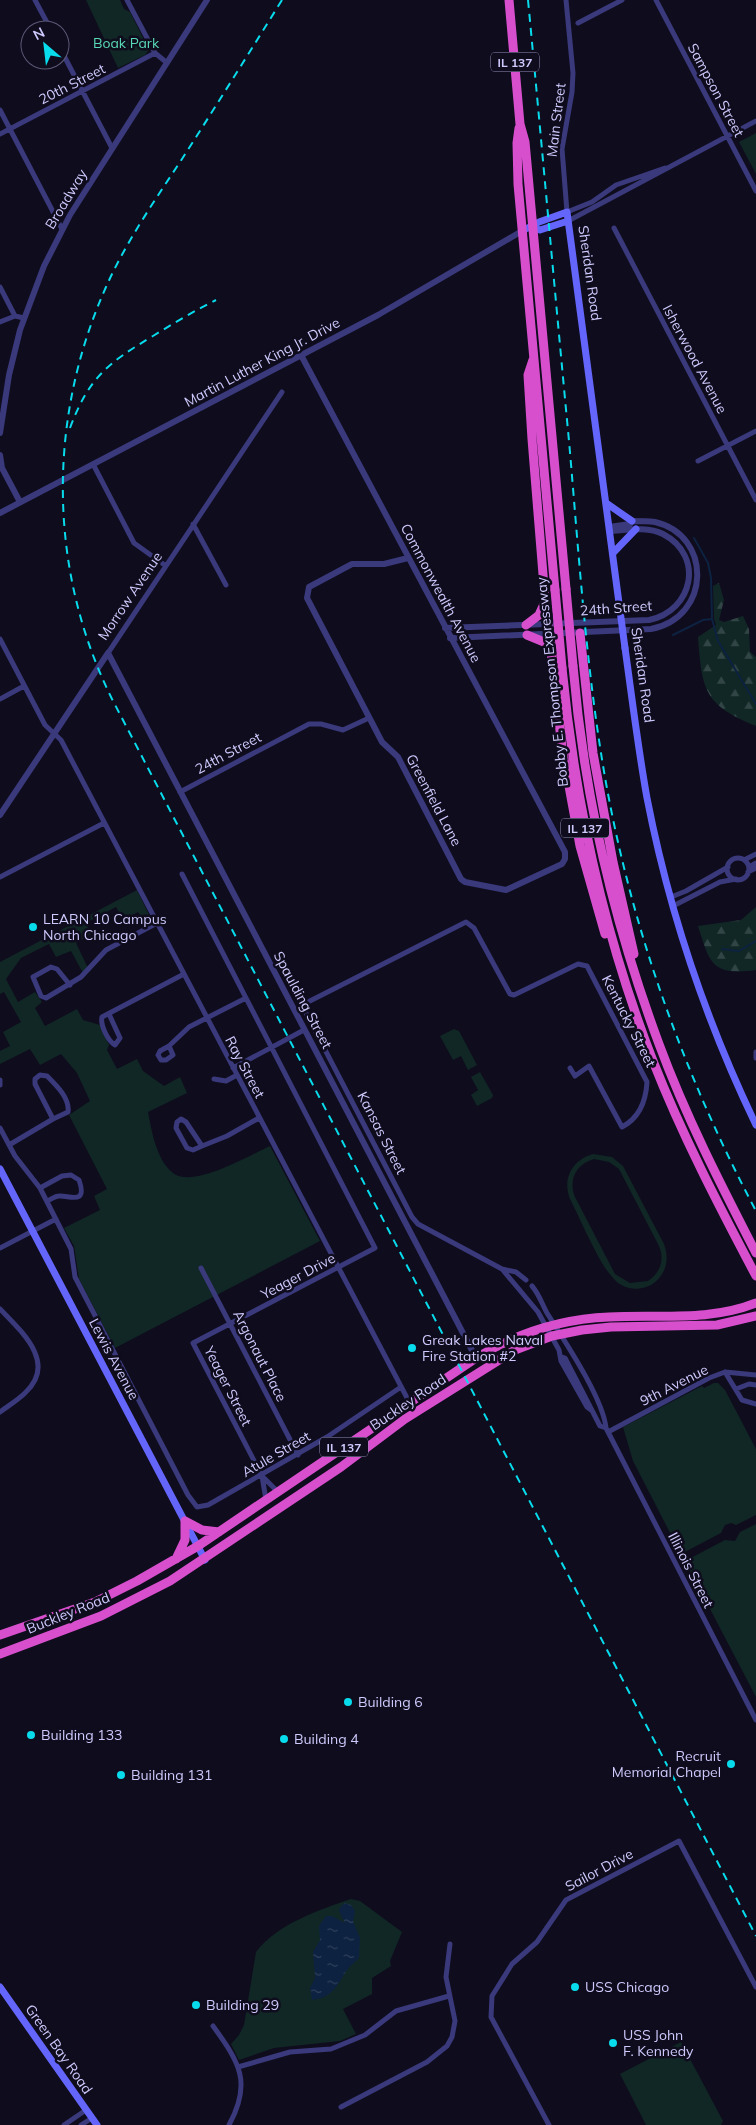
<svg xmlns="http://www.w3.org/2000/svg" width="756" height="2125" font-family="Mulish,sans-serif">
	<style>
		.green { fill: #102725; fill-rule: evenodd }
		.forest { fill: url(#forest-firs) }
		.water { fill: url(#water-ripples) }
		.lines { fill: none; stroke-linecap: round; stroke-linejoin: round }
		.stream { stroke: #0d2240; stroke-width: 2 }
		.minor { stroke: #39397b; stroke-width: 5 }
		.tertiary { stroke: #39397b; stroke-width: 6 }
		.secondary { stroke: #6465fa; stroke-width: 7 }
		.trunk { stroke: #d84fce; stroke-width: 9 }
		.rail { stroke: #08dcec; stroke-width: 2; stroke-dasharray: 8 6; stroke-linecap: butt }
		.secondary-bridge { stroke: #6465fa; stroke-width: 7 }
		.trunk-bridge { stroke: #d84fce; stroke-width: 9 }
		.poi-dot { fill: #08dcec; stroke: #0f0c1d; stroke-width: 2 }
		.labels { text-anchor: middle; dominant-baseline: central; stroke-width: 5; stroke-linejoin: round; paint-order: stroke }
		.shield { fill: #0f0c1d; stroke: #9591ba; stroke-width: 1 }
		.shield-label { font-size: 12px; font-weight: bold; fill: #cecafd }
		.park-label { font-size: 14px; fill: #59dab6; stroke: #0f0c1d }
		.street-label { font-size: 14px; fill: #cecafd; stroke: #0f0c1d }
		.poi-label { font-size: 14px; fill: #cecafd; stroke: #0f0c1d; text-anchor: start }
	</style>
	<defs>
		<pattern id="forest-firs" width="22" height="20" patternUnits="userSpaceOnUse" patternTransform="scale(1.25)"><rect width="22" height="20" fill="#102725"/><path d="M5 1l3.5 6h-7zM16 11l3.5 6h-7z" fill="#324546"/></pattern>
		<pattern id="water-ripples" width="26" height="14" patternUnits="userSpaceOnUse" patternTransform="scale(1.25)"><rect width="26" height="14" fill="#0d2240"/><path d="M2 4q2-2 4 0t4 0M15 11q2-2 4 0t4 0" fill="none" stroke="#2f415c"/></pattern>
	</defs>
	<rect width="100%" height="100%" fill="#0f0c1d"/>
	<path class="green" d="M86 0H120L124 9 130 12 147 46 148 51 145 55 118 68Z
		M756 133V174L739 142Z
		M137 890 153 923 147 926 138 912 123 920 116 907 86 923 91 934 76 943 88 968 83 973 71 951 56 957 49 944 21 958 6 979 18 1002 35 992 42 1002 35 1008 45 1026 77 1009 83 1020 100 1025 109 1045 107 1050 117 1069 137 1059 143 1071 164 1086 180 1077 187 1093 148 1112C152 1132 156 1159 173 1173 193 1189 250 1155 270 1146L320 1241 115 1348 79 1279 74 1246 64 1228 100 1210 94 1196 107 1189 69 1115 90 1101 77 1073 61 1054 40 1065 30 1049 0 1064V1051L10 1046 3 1032 21 1022 4 992 0 994V962Z
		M454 1029 459 1031 477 1065 468 1070 461 1056 453 1060 440 1036Z
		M480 1072 493 1095 492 1098 477 1106 471 1095 478 1090 471 1077Z
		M593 1154 612 1157 623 1166 664 1244C668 1255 668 1267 660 1277 649 1292 625 1293 613 1278 598 1262 581 1220 570 1199 562 1179 572 1160 593 1154ZM594 1159 609 1162 619 1169 659 1246C665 1260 660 1273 648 1281L630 1283 615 1274 575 1197C568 1180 576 1164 594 1159Z
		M714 1383H718L725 1390 756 1449V1515L736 1525 731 1523 725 1525 721 1533 681 1554 633 1461 623 1427 702 1386 704 1388Z
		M756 1524V1697L685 1561 725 1540 735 1541 740 1532Z
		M351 1899 360 1901 402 1932 390 1961 391 1966 372 1978V1994L343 2009 356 2034 340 2041 274 2048 239 2060 231 2044 239 2035 244 2025 256 1952C277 1924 319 1910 351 1899Z
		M681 2042 723 2121 721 2125H646L620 2074Z"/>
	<path class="forest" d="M719 583 724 600 719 620 724 622 743 616 749 629 750 652 756 657V726C704 705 702 690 698 637L716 625 714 619 713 586Z
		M756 907V970C712 976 710 964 698 926L741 920Z"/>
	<path class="water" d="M345 1903 351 1905 355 1911 353 1921 360 1938 359 1958C355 1962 351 1965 347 1970 337 1985 333 1998 312 2000L310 1988 315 1978 313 1952 320 1940 319 1926 326 1916H332L345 1923 339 1911 340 1907Z"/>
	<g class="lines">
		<path class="stream" d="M694 538 708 563 711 578 712 619 718 641 756 704
			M673 635 703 620 712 619
			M722 949 739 951 756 941"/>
		<path class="minor" d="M35 0 51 30
			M127 0 155 53 166 62
			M566 0 573 73 572 92 562 149 567 212 592 202 616 185 665 168
			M656 0 756 191
			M578 23 622 0
			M60 48 112 148
			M0 110 62 229
			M0 134 155 53
			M568 221 756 121
			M614 228 756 500
			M0 287 15 316
			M0 322 15 316 24 318
			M698 461 756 431
			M93 464 134 543 166 566
			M193 524 226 585
			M0 639 45 725 61 740 415 1413
			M108 653 282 392
			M0 699 24 686
			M180 792 309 724H321L343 730 369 718
			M727 869a11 11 0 1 1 22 0a11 11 0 1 1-22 0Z
			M744 860 756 854
			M749 867 756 863
			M748 872 756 868
			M182 874 375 1248 193 1343 262 1476 266 1500
			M0 877 104 823
			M671 897 686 891 728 867
			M673 906 720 882 736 879
			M282 967 412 1217 418 1224 502 1269
			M70 985 57 969 51 967 33 977 41 996 46 998 81 977 106 950 157 923
			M302 1005 466 922 474 928 510 994 514 995 578 964 587 966 647 1082C646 1101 639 1118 622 1127L589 1066 575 1076 570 1068
			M109 1014 120 1038 115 1045C108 1041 100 1025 102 1017L184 974
			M169 1046 173 1055 166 1060H161L158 1055 160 1051 169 1046 189 1027 246 998
			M756 1052V1058
			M233 1068 304 1030
			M40 1075 47 1076C56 1085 70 1098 68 1112L53 1119 35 1084V1079Z
			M214 1079 226 1081 237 1075
			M0 1080V1085
			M181 1119 186 1122 202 1146 193 1150 187 1148 176 1128 177 1122Z
			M0 1128 15 1156 40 1188 71 1249 75 1277 188 1495 197 1507 208 1505 327 1437 401 1387
			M9 1145 53 1119
			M202 1146 227 1136 259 1118
			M40 1188 62 1176 71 1175 79 1180C88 1206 69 1195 59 1196 55 1196 50 1200 47 1201
			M0 1248 56 1219
			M201 1268 298 1455
			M526 1280 516 1272 502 1269 538 1312 559 1350 561 1361 587 1407 591 1410
			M532 1286C539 1294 542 1304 547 1313 564 1340 603 1398 606 1428L756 1720
			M0 1309C21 1331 58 1363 25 1393 18 1400 8 1406 0 1412
			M562 1357 565 1358 600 1426 606 1428
			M725 1372 742 1400 756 1404
			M736 1389 749 1384 756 1385
			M608 1432 709 1378 725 1372 756 1375
			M262 1476 278 1492
			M213 2026C240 2063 252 2083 229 2125
			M238 2067 290 2052 331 2049 365 2035 396 2011 449 1996
			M341 2107 427 2062 447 2046 452 2037 455 2021 446 1977 450 1944
			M64 2125 86 2110
			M81 2125 92 2118
			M549 2125 491 2017 492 1996 512 1964 537 1942 566 1900 679 1841 756 1987"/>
		<path class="tertiary" d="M301 355 565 852V859L562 864 506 890 465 882 461 879 398 757 382 742 307 598 309 587 352 564H384L408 558
			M0 433 9 375 20 330 44 266 70 215 207 0
			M0 455 2 468 20 502
			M0 513 378 315 522 231
			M445 628 649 620C693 611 705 556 663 534 647 526 627 530 610 531
			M450 638 651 629C712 617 712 535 655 522 648 521 640 521 632 521L630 524 609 527
			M0 815 108 653 476 1358"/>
		<path class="secondary" d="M532 227 540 230 568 221
			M522 231 539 222 567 212 619 603
			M606 503 632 521
			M613 553 636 529
			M625 648C632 698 638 748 647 798 669 911 706 1021 756 1125
			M0 1169 205 1560
			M0 1987 97 2125"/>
		<path class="trunk" d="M509 0 520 124 525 142 566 589
			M519 128 517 143 518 184 555 590
			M533 360 528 375 532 439 545 599 562 748 580 846 605 934
			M526 625 539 615 545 602
			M580 633 593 753 613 862 634 954
			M527 635 544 642 551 650
			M573 666C584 796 614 923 659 1044 686 1117 721 1185 756 1253
			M562 668C575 802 604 935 653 1061 682 1135 719 1206 756 1276
			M185 1521 202 1530 219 1532
			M176 1559 185 1540V1521
			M0 1635 95 1602 137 1581 198 1546 476 1358C517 1333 560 1319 609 1317 658 1314 709 1322 756 1303
			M0 1654 101 1616 170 1581 341 1467 405 1419 515 1350 552 1336 582 1330 611 1327 717 1325 756 1316"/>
		<path class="rail" d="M282 0C249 53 216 106 182 159 155 200 126 242 106 287 47 419 48 570 112 699L756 1936
			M528 0C542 147 555 294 569 441 579 555 586 670 606 783 633 933 685 1077 756 1211
			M70 428C89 377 108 363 153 336 174 323 194 311 216 300"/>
		<path class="secondary-bridge" d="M619 603 625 648"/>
		<path class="trunk-bridge" d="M566 589 573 666
			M555 590 562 668"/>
	</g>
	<g class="poi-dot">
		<circle cx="33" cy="927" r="5"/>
		<circle cx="412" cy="1348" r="5"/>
		<circle cx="348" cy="1702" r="5"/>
		<circle cx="31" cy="1735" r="5"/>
		<circle cx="284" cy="1739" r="5"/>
		<circle cx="731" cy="1764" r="5"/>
		<circle cx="121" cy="1775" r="5"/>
		<circle cx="575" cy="1987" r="5"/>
		<circle cx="196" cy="2005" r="5"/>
		<circle cx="613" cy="2043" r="5"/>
	</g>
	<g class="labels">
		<g class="shield">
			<rect x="491" y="52.5" width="48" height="19" rx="4"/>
			<rect x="561" y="818.5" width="48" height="19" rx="4"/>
			<rect x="320" y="1437.5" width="48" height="19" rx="4"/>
		</g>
		<g class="shield-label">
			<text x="515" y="62">IL 137</text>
			<text x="585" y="828">IL 137</text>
			<text x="344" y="1447">IL 137</text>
		</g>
		<g class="park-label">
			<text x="126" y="43">Boak Park</text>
		</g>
		<g class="street-label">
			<text transform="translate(72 84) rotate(-27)">20th Street</text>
			<text transform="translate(716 90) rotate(62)">Sampson Street</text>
			<text transform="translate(556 120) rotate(-83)">Main Street</text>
			<text transform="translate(66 199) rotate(-59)">Broadway</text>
			<text transform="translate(590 273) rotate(82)">Sheridan Road</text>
			<text transform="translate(695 359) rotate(62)">Isherwood Avenue</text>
			<text transform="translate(262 362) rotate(-28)">Martin Luther King Jr. Drive</text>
			<text transform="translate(441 593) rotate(62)">Commonwealth Avenue</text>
			<text transform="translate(130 596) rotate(-56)">Morrow Avenue</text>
			<text transform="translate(616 608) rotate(-4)">24th Street</text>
			<text transform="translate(643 675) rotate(82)">Sheridan Road</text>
			<text transform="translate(552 682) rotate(-96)">Bobby E. Thompson Expressway</text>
			<text transform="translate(228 753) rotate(-28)">24th Street</text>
			<text transform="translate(434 800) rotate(62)">Greenfield Lane</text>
			<text transform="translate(303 1000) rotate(62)">Spaulding Street</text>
			<text transform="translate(629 1021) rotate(63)">Kentucky Street</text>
			<text transform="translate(245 1067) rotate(62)">Ray Street</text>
			<text transform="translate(382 1133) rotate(63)">Kansas Street</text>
			<text transform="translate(298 1276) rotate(-28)">Yeager Drive</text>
			<text transform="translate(260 1356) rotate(63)">Argonaut Place</text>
			<text transform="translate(114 1359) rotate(62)">Lewis Avenue</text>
			<text transform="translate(674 1385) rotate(-27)">9th Avenue</text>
			<text transform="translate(228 1386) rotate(63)">Yeager Street</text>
			<text transform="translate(408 1402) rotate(-34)">Buckley Road</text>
			<text transform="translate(276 1454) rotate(-30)">Atule Street</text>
			<text transform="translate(691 1570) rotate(63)">Illinois Street</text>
			<text transform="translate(68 1613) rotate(-22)">Buckley Road</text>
			<text transform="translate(599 1870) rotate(-28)">Sailor Drive</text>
			<text transform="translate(59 2049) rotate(55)">Green Bay Road</text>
		</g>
		<g class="poi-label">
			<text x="43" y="919">LEARN 10 Campus<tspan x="43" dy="16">North Chicago</tspan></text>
			<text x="422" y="1340">Greak Lakes Naval<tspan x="422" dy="16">Fire Station #2</tspan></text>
			<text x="358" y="1702">Building 6</text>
			<text x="41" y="1735">Building 133</text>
			<text x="294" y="1739">Building 4</text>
			<text x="721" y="1756" text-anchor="end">Recruit<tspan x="721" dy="16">Memorial Chapel</tspan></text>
			<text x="131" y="1775">Building 131</text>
			<text x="585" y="1987">USS Chicago</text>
			<text x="206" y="2005">Building 29</text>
			<text x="623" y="2035">USS John<tspan x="623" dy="16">F. Kennedy</tspan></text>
		</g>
	</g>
	<g transform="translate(45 45) rotate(332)"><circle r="24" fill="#0f0c1d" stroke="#5b5877"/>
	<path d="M0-4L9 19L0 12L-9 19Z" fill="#08dcec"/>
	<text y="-8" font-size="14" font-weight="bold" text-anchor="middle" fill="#cecafd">N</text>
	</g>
</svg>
